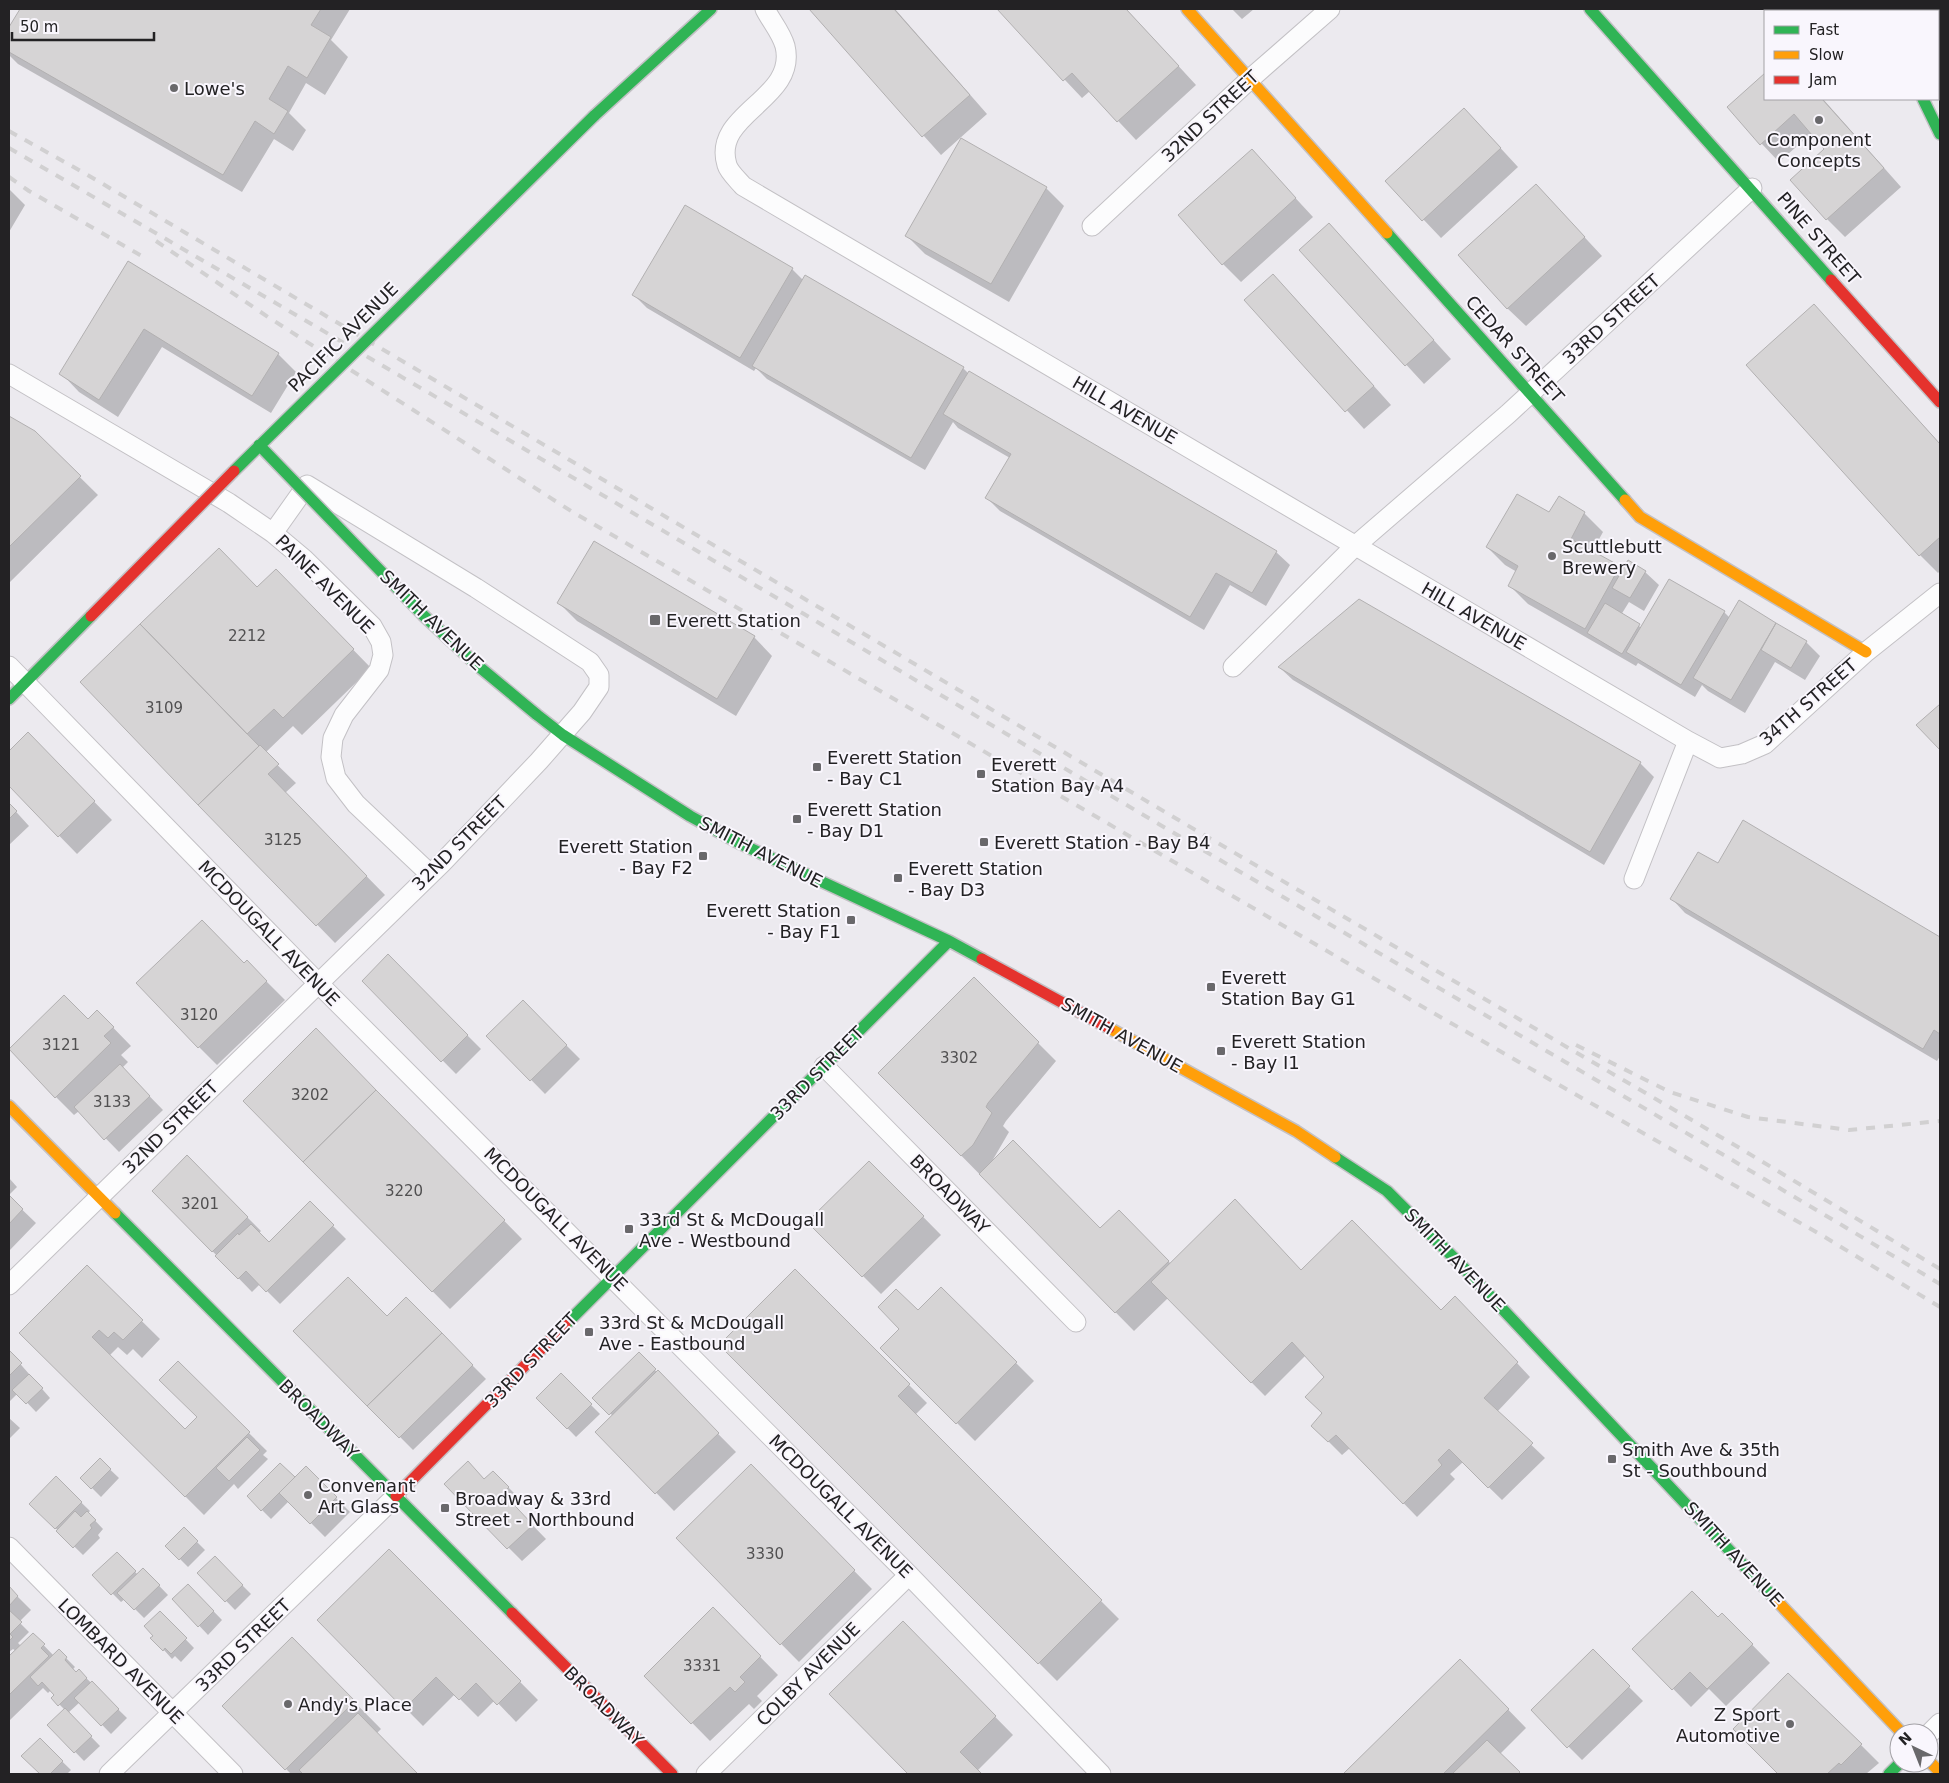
<svg xmlns="http://www.w3.org/2000/svg" width="1949" height="1783" font-family="'DejaVu Sans',sans-serif">
	<style>
		.shadow { fill: #0003 }
		.building { fill: #d6d4d5; stroke: #b2b0b1 }
		.lines { fill: none; stroke-linecap: round; stroke-linejoin: round }
		.street-casing { stroke: #c3c1c5; stroke-width: 21 }
		.fast-casing { stroke: #c3c1c5; stroke-width: 14 }
		.slow-casing { stroke: #c3c1c5; stroke-width: 14 }
		.jam-casing { stroke: #c3c1c5; stroke-width: 14 }
		.street { stroke: #fcfcfd; stroke-width: 19 }
		.fast { stroke: #30b455; stroke-width: 11 }
		.slow { stroke: #ff9f0a; stroke-width: 11 }
		.jam { stroke: #e5322d; stroke-width: 11 }
		.rail { stroke: #d1d0d1; stroke-width: 4; stroke-dasharray: 9 9; stroke-linecap: butt }
		.fast-bridge-casing { stroke: #c3c1c5; stroke-width: 14; stroke-linecap: butt }
		.jam-bridge-casing { stroke: #c3c1c5; stroke-width: 14; stroke-linecap: butt }
		.fast-bridge { stroke: #30b455; stroke-width: 11 }
		.jam-bridge { stroke: #e5322d; stroke-width: 11 }
		.poi-dot { fill: #69686b; stroke: #f9f6fd; stroke-width: 2 }
		.labels { text-anchor: middle; dominant-baseline: central; stroke-width: 4; stroke-linejoin: round; paint-order: stroke }
		.number-label { font-size: 15px; fill: #515051 }
		.poi-label { font-size: 18px; fill: #232224; stroke: #f9f6fd; text-anchor: start }
		.street-label { font-size: 18px; fill: #232224; stroke: #f9f6fd }
	</style>
	<rect width="100%" height="100%" fill="#eceaef"/>
	<path class="shadow" d="M21 9H350L331 40 348 57 325 95 306 83 289 113 306 130 293 151 274 139 242 192 18 64 9 55V30Z
		M810 9H895L987 114 941 155Z
		M998 9H1126L1196 85 1136 140 1090 91 1082 98Z
		M1232 9H1254L1242 19Z
		M1765 75V99H1823L1901 187 1845 237 1827 219 1826 149 1812 133 1779 162 1728 108Z
		M1482 128 1518 167 1441 238 1387 181Z
		M1252 151 1313 217 1241 282 1223 264Z
		M1536 185 1602 256 1526 326 1507 308Z
		M1046 188 1064 206 1009 302 925 254 907 236Z
		M9 189 25 205 9 232Z
		M685 207 792 269 803 280 963 368 969 374 1276 552 1290 565 1266 606 1230 585 1204 630 1000 511 986 497 1010 458 958 428 953 422 925 470 767 379 756 368 754 371 647 308 634 295Z
		M1329 225 1451 359 1424 384 1301 250Z
		M128 263 278 354 296 372 271 413 162 347 118 417 79 392 61 373Z
		M1291 294 1391 405 1364 429 1246 300Z
		M1832 324 1940 444V571L1938 573 1920 555Z
		M9 417 34 432 98 495 9 583Z
		M1560 498 1584 513 1603 532 1592 552 1623 571 1645 572 1659 585 1644 611 1629 602 1621 615 1642 628 1724 612 1730 618 1739 602 1806 642 1820 656 1805 680 1775 662 1745 713 1708 691 1702 685 1695 697 1638 663 1636 666 1528 604 1510 586 1517 572 1505 565 1487 547 1549 514Z
		M257 589H294L371 668 302 735 293 726 265 753 296 783 285 793 385 895 335 943 82 682Z
		M559 603 754 637 772 656 736 716 577 621Z
		M1279 667 1640 763 1654 777 1604 865 1293 680Z
		M28 734 112 820 77 854 9 784V752Z
		M9 804 29 826 9 845Z
		M1744 822 1940 938V1056L1937 1061 1685 913 1672 899 1718 865Z
		M388 956 481 1049 456 1074 364 981Z
		M247 962 285 1000 217 1065 199 1047Z
		M974 979 1056 1061 1006 1121 1003 1126 1009 1132 991 1163 1100 1230 1119 1211 1171 1264 1302 1271 1441 1311H1469L1530 1377 1497 1412 1545 1458 1502 1500 1463 1462 1450 1474 1455 1479 1417 1517 1350 1448 1342 1455 1326 1439 1324 1414 1326 1377 1306 1355 1265 1396 1168 1298 1134 1331 880 1073Z
		M523 1002 580 1059 545 1094 488 1036Z
		M97 1011 131 1046 121 1055 128 1062 122 1068 163 1110 119 1152 79 1111 74 1115 56 1097Z
		M316 1030 522 1239 450 1309 245 1101Z
		M187 1157 261 1231 259 1233 269 1244 310 1203 346 1239 280 1304 260 1284 252 1292 154 1191Z
		M869 1162 941 1235 881 1294 809 1222Z
		M9 1178 17 1187 9 1195Z
		M9 1197 36 1223 9 1251Z
		M87 1267 160 1339 142 1358 133 1349 127 1355 118 1347 109 1356 185 1431 198 1417 178 1363 267 1451 263 1455 268 1459 238 1489 234 1484 204 1515 21 1333Z
		M795 1271 927 1403 915 1415 1119 1619 1057 1681 721 1345Z
		M941 1288 1034 1381 975 1441 882 1348Z
		M406 1299 486 1379 413 1450 295 1331 387 1317Z
		M9 1351 50 1398 36 1412 18 1393 9 1402Z
		M639 1354 736 1452 674 1511 597 1432 613 1416 594 1398Z
		M561 1375 600 1414 576 1437 538 1398Z
		M9 1418 20 1428 9 1439Z
		M100 1460 119 1478 101 1497 82 1478Z
		M280 1464 295 1479 306 1468 350 1512 325 1537 289 1501 271 1519 248 1496Z
		M751 1466 872 1589 799 1662 677 1538Z
		M493 1472 522 1501 515 1507 546 1539 522 1561 445 1484 485 1480Z
		M56 1478 90 1511 88 1513 103 1529 98 1535 100 1538 83 1555 31 1504Z
		M184 1529 205 1550 188 1567 167 1546Z
		M389 1550 538 1700 516 1722 495 1700 478 1717 455 1694 423 1726 318 1620Z
		M117 1553 138 1575 143 1569 168 1595 144 1618 125 1599 121 1602 94 1575Z
		M215 1558 251 1594 235 1610 199 1573Z
		M188 1585 222 1620 208 1635 174 1599Z
		M9 1588 31 1610 19 1622 29 1632 18 1643 21 1646 33 1634 54 1656 59 1651 75 1667 72 1670 76 1674 79 1671 127 1718 111 1734 80 1702 68 1713 100 1746 84 1761 49 1725 65 1710 53 1698 56 1695 51 1690 48 1693 43 1688 10 1720 9 1718V1658L16 1651 13 1649 9 1652Z
		M713 1609 778 1675 757 1696 762 1701 754 1709 749 1704 710 1741 646 1676Z
		M160 1613 194 1648 181 1662 175 1656 172 1659 164 1650 155 1636Z
		M1722 1614 1770 1663 1726 1706 1709 1689 1691 1707 1634 1649 1718 1618Z
		M903 1623 1013 1735 977 1771 981 1774H909L831 1694Z
		M1593 1651 1643 1701 1582 1760 1532 1710Z
		M1460 1660 1526 1728 1500 1754 1520 1774H1344Z
		M319 1666 381 1729 377 1733 417 1774H291L224 1706Z
		M1735 1729 1861 1745 1879 1763 1866 1774H1780Z
		M40 1740 71 1770 67 1774H41L23 1756Z"/>
	<path class="building" d="M20 9H321L311 25 331 37 307 78 288 66 269 99 288 111 274 134 255 121 223 175 9 52V27Z
		M809 9H894L970 95 922 137Z
		M997 9H1126L1179 66 1117 122 1072 73 1063 81Z
		M1765 73V99H1822L1884 168 1826 220 1790 180 1824 149 1794 114 1760 145 1727 107Z
		M1464 108 1501 148 1422 221 1385 181Z
		M961 138 1047 187 991 284 905 236Z
		M1252 149 1296 198 1222 265 1178 215Z
		M1536 184 1585 237 1507 309 1458 255Z
		M685 205 793 268 740 358 632 295Z
		M1329 223 1434 340 1405 366 1299 250Z
		M128 261 279 353 252 396 144 329 99 400 59 374Z
		M1273 274 1374 386 1345 412 1244 300Z
		M805 275 964 367 911 458 752 366Z
		M1814 304 1940 444V537L1919 556 1746 365Z
		M969 371 1277 551 1252 593 1216 573 1190 617 985 498 1011 454 943 414Z
		M9 416 35 431 81 476 9 547Z
		M1517 494 1549 512 1559 496 1585 512 1571 539 1620 566 1585 629 1508 586 1518 566 1486 547Z
		M594 541 755 636 717 699 557 603Z
		M219 548 257 587 276 569 354 649 283 718 274 709 247 734 140 624Z
		M1628 560 1646 571 1630 598 1612 588Z
		M1669 579 1725 611 1681 685 1626 652Z
		M1359 599 1641 762 1590 852 1278 667Z
		M1739 600 1776 623 1731 700 1693 678Z
		M1605 603 1640 624 1622 654 1587 633Z
		M1776 623 1807 641 1791 668 1761 650Z
		M140 624 259 746 198 805 80 682Z
		M1940 704V750L1916 725Z
		M28 732 95 801 58 837 9 786V751Z
		M260 745 279 764 268 774 367 876 316 926 198 805Z
		M9 803 17 811 9 819Z
		M1743 820 1940 937V1034L1934 1030 1923 1049 1670 899 1698 852 1718 863Z
		M202 920 244 963 247 960 267 981 198 1048 136 983Z
		M388 954 468 1035 441 1062 362 981Z
		M974 977 1039 1042 988 1103 986 1107 992 1113 973 1145 961 1156 878 1073Z
		M64 995 88 1019 97 1010 114 1027 104 1036 111 1043 55 1098 9 1049Z
		M523 1000 567 1045 530 1081 486 1036Z
		M316 1028 376 1090 303 1162 243 1101Z
		M120 1064 150 1096 104 1140 74 1107Z
		M376 1090 505 1220 432 1292 303 1162Z
		M1013 1140 1100 1228 1119 1210 1169 1261 1115 1313 979 1174Z
		M187 1155 248 1217 212 1252 152 1191Z
		M869 1161 924 1216 862 1277 807 1222Z
		M9 1195 23 1209 9 1224Z
		M1235 1199 1301 1270 1352 1220 1441 1310 1455 1296 1518 1362 1484 1398 1533 1443 1488 1488 1449 1449 1438 1460 1442 1465 1403 1504 1336 1435 1328 1442 1311 1426 1322 1413 1305 1397 1324 1377 1292 1342 1251 1383 1151 1282Z
		M310 1201 334 1225 266 1292 246 1271 238 1279 215 1256 238 1233 239 1235 251 1224 269 1242Z
		M87 1265 143 1320 123 1340 114 1332 108 1338 99 1330 92 1337 185 1429 197 1417 159 1380 178 1361 250 1432 185 1497 19 1333Z
		M795 1269 910 1384 898 1396 1102 1600 1038 1664 719 1345Z
		M348 1277 387 1316 406 1297 442 1333 367 1406 293 1331Z
		M941 1287 1017 1362 956 1424 880 1348 899 1329 878 1307 896 1289 918 1310Z
		M442 1333 473 1365 399 1438 367 1406Z
		M9 1350 22 1363 9 1376Z
		M639 1352 656 1369 609 1415 592 1398Z
		M658 1370 719 1433 655 1494 595 1432Z
		M561 1373 592 1404 567 1429 536 1398Z
		M29 1374 43 1388 26 1404 12 1390Z
		M247 1437 260 1450 229 1481 216 1468Z
		M100 1458 111 1469 91 1489 80 1478Z
		M468 1461 484 1479 493 1471 509 1487 503 1493 533 1525 507 1549 444 1484Z
		M280 1463 295 1477 261 1511 247 1496Z
		M751 1464 855 1570 780 1645 676 1538Z
		M306 1466 337 1497 310 1524 279 1493Z
		M56 1476 82 1502 55 1529 29 1504Z
		M75 1511 81 1517 87 1511 96 1520 90 1525 92 1528 73 1548 56 1531Z
		M184 1527 198 1541 179 1560 165 1546Z
		M389 1549 521 1681 497 1705 476 1683 459 1700 436 1677 404 1709 317 1620Z
		M117 1552 136 1571 111 1595 92 1575Z
		M215 1556 243 1585 225 1602 197 1573Z
		M143 1568 160 1585 134 1610 117 1593Z
		M188 1584 214 1611 198 1627 172 1599Z
		M9 1586 18 1596 9 1606Z
		M1692 1591 1718 1617 1722 1613 1753 1644 1707 1689 1690 1672 1672 1690 1632 1649Z
		M713 1607 761 1656 740 1677 745 1682 735 1692 730 1687 691 1724 644 1676Z
		M9 1610 22 1622 10 1634 13 1637 9 1641Z
		M160 1611 187 1638 171 1654 165 1648 163 1651 150 1638 153 1636 144 1626Z
		M903 1621 996 1716 960 1752 982 1774H908L829 1694Z
		M33 1633 45 1644 41 1648 49 1656 9 1695V1656Z
		M292 1637 355 1701 285 1770 222 1706Z
		M59 1649 67 1657 65 1660 76 1672 79 1669 87 1678 58 1706 51 1698 54 1695 42 1682 38 1686 30 1677Z
		M1593 1649 1630 1686 1567 1748 1531 1710Z
		M1460 1659 1509 1709 1443 1774H1343Z
		M1788 1673 1862 1744 1841 1765 1839 1763 1827 1774H1778L1733 1729Z
		M92 1681 119 1709 101 1726 74 1698Z
		M65 1708 92 1736 74 1753 47 1725Z
		M358 1713 418 1774H303L299 1770Z
		M40 1738 63 1761 50 1774H40L21 1756Z
		M1487 1740 1520 1772 1518 1774H1452Z"/>
	<g class="lines">
		<g class="street-casing">
			<path id="street" d="M765 9C771 21 781 32 785 46 798 100 711 113 727 165 729 172 738 180 743 186L1688 741
				M1092 226 1250 79 1330 9
				M9 374 229 503 273 533 304 559 372 626 381 642 383 655 379 670 344 715 333 738 331 757 336 778 356 804 430 874
				M9 666 318 983 909 1575 1101 1774
				M1233 667 1355 546 1508 414 1752 188
				M1634 879 1688 741 1720 758 1742 754 1765 744 1866 652 1940 593
				M824 1066 1076 1322
				M9 1285 442 863 539 761 582 712 599 687V675L590 662 476 588 307 485 273 533
				M9 1547 233 1774
				M1929 1734 1940 1723
				M109 1774 396 1496
				M706 1774 909 1575"/>
		</g>
		<g class="fast-casing">
			<path id="fast" d="M1590 9 1831 280
				M1875 9 1876 11
				M1938 44 1940 50
				M1923 99 1940 134
				M594 116 711 9
				M1387 233 1625 500
				M9 699 91 616
				M536 714 563 735 690 816 741 844 949 941 982 959
				M1335 1157 1387 1191 1462 1266 1778 1602
				M115 1213 512 1613
				M565 1325 949 941
				M1889 1774 1900 1763"/>
		</g>
		<g class="slow-casing">
			<path id="slow" d="M1187 9 1387 233
				M1924 9 1925 11
				M1625 500 1640 517 1866 652
				M1109 1028 1296 1131 1335 1157
				M9 1106 115 1213
				M1778 1602 1902 1733
				M1929 1761 1940 1772"/>
		</g>
		<g class="jam-casing">
			<path id="jam" d="M1831 280 1940 402
				M982 959 1109 1028
				M396 1496 565 1325
				M512 1613 672 1774"/>
		</g>
		<use href="#street" class="street"/>
		<use href="#fast" class="fast"/>
		<use href="#slow" class="slow"/>
		<use href="#jam" class="jam"/>
		<path class="rail" d="M9 131 86 174 1187 825 1743 1150 1940 1269
			M9 148C386 366 760 588 1135 810 1403 968 1673 1123 1940 1284
			M9 177 29 191 147 259
			M156 241 268 317 571 511 1430 1011 1823 1236 1940 1307
			M1576 1045 1670 1092 1748 1117 1849 1130 1940 1121"/>
		<g class="fast-bridge-casing">
			<path id="fast-bridge" d="M259 445 423 615 477 665 536 714
				M234 471 594 116"/>
		</g>
		<g class="jam-bridge-casing">
			<path id="jam-bridge" d="M91 616 234 471"/>
		</g>
		<use href="#fast-bridge" class="fast-bridge"/>
		<use href="#jam-bridge" class="jam-bridge"/>
	</g>
	<g class="poi-dot">
		<circle cx="174" cy="88" r="5"/>
		<circle cx="1819" cy="120" r="5"/>
		<circle cx="1552" cy="556" r="5"/>
		<rect x="649" y="614" width="12" height="12" rx="2.5"/>
		<rect x="812" y="762" width="10" height="10" rx="2.5"/>
		<rect x="976" y="769" width="10" height="10" rx="2.5"/>
		<rect x="792" y="814" width="10" height="10" rx="2.5"/>
		<rect x="979" y="837" width="10" height="10" rx="2.5"/>
		<rect x="698" y="851" width="10" height="10" rx="2.5"/>
		<rect x="893" y="873" width="10" height="10" rx="2.5"/>
		<rect x="846" y="915" width="10" height="10" rx="2.5"/>
		<rect x="1206" y="982" width="10" height="10" rx="2.5"/>
		<rect x="1216" y="1046" width="10" height="10" rx="2.5"/>
		<rect x="624" y="1224" width="10" height="10" rx="2.5"/>
		<rect x="584" y="1327" width="10" height="10" rx="2.5"/>
		<rect x="1607" y="1454" width="10" height="10" rx="2.5"/>
		<circle cx="308" cy="1495" r="5"/>
		<rect x="440" y="1503" width="10" height="10" rx="2.5"/>
		<circle cx="288" cy="1704" r="5"/>
		<circle cx="1790" cy="1724" r="5"/>
	</g>
	<g class="labels">
		<g class="number-label">
			<text x="247" y="636">2212</text>
			<text x="164" y="708">3109</text>
			<text x="283" y="840">3125</text>
			<text x="199" y="1015">3120</text>
			<text x="61" y="1045">3121</text>
			<text x="959" y="1058">3302</text>
			<text x="310" y="1095">3202</text>
			<text x="112" y="1102">3133</text>
			<text x="404" y="1191">3220</text>
			<text x="200" y="1204">3201</text>
			<text x="765" y="1554">3330</text>
			<text x="702" y="1666">3331</text>
		</g>
		<g class="poi-label">
			<text x="184" y="88">Lowe's</text>
			<text x="1819" y="139" text-anchor="middle">Component<tspan x="1819" dy="21">Concepts</tspan></text>
			<text x="1562" y="546">Scuttlebutt<tspan x="1562" dy="21">Brewery</tspan></text>
			<text x="666" y="620">Everett Station</text>
			<text x="827" y="757">Everett Station<tspan x="827" dy="21">- Bay C1</tspan></text>
			<text x="991" y="764">Everett<tspan x="991" dy="21">Station Bay A4</tspan></text>
			<text x="807" y="809">Everett Station<tspan x="807" dy="21">- Bay D1</tspan></text>
			<text x="994" y="842">Everett Station - Bay B4</text>
			<text x="693" y="846" text-anchor="end">Everett Station<tspan x="693" dy="21">- Bay F2</tspan></text>
			<text x="908" y="868">Everett Station<tspan x="908" dy="21">- Bay D3</tspan></text>
			<text x="841" y="910" text-anchor="end">Everett Station<tspan x="841" dy="21">- Bay F1</tspan></text>
			<text x="1221" y="977">Everett<tspan x="1221" dy="21">Station Bay G1</tspan></text>
			<text x="1231" y="1041">Everett Station<tspan x="1231" dy="21">- Bay I1</tspan></text>
			<text x="639" y="1219">33rd St &amp; McDougall<tspan x="639" dy="21">Ave - Westbound</tspan></text>
			<text x="599" y="1322">33rd St &amp; McDougall<tspan x="599" dy="21">Ave - Eastbound</tspan></text>
			<text x="1622" y="1449">Smith Ave &amp; 35th<tspan x="1622" dy="21">St - Southbound</tspan></text>
			<text x="318" y="1485">Convenant<tspan x="318" dy="21">Art Glass</tspan></text>
			<text x="455" y="1498">Broadway &amp; 33rd<tspan x="455" dy="21">Street - Northbound</tspan></text>
			<text x="298" y="1704">Andy's Place</text>
			<text x="1780" y="1714" text-anchor="end">Z Sport<tspan x="1780" dy="21">Automotive</tspan></text>
		</g>
		<g class="street-label">
			<text transform="translate(1210 116) rotate(-43)">32ND STREET</text>
			<text transform="translate(1819 238) rotate(49)">PINE STREET</text>
			<text transform="translate(1611 319) rotate(-42)">33RD STREET</text>
			<text transform="translate(343 337) rotate(-45)">PACIFIC AVENUE</text>
			<text transform="translate(1515 349) rotate(48)">CEDAR STREET</text>
			<text transform="translate(1125 410) rotate(30)">HILL AVENUE</text>
			<text transform="translate(325 584) rotate(45)">PAINE AVENUE</text>
			<text transform="translate(1474 616) rotate(30)">HILL AVENUE</text>
			<text transform="translate(432 620) rotate(44)">SMITH AVENUE</text>
			<text transform="translate(1808 702) rotate(-41)">34TH STREET</text>
			<text transform="translate(459 843) rotate(-45)">32ND STREET</text>
			<text transform="translate(761 852) rotate(27)">SMITH AVENUE</text>
			<text transform="translate(269 933) rotate(46)">MCDOUGALL AVENUE</text>
			<text transform="translate(1122 1035) rotate(29)">SMITH AVENUE</text>
			<text transform="translate(817 1073) rotate(-45)">33RD STREET</text>
			<text transform="translate(170 1127) rotate(-44)">32ND STREET</text>
			<text transform="translate(950 1194) rotate(45)">BROADWAY</text>
			<text transform="translate(556 1219) rotate(45)">MCDOUGALL AVENUE</text>
			<text transform="translate(1455 1260) rotate(46)">SMITH AVENUE</text>
			<text transform="translate(531 1360) rotate(-46)">33RD STREET</text>
			<text transform="translate(319 1419) rotate(45)">BROADWAY</text>
			<text transform="translate(841 1506) rotate(45)">MCDOUGALL AVENUE</text>
			<text transform="translate(1734 1554) rotate(47)">SMITH AVENUE</text>
			<text transform="translate(243 1645) rotate(-44)">33RD STREET</text>
			<text transform="translate(121 1661) rotate(45)">LOMBARD AVENUE</text>
			<text transform="translate(808 1674) rotate(-45)">COLBY AVENUE</text>
			<text transform="translate(604 1706) rotate(45)">BROADWAY</text>
		</g>
	</g>
	<rect width="1949" height="1783" fill="none" stroke="#232224" stroke-width="20"/>
	<rect x="1764" y="10" width="175" height="90" fill="#f9f6fd" stroke="#a3a1a6"/>
	<rect x="1774" y="26" width="25" height="8" fill="#30b455" stroke="#a3a1a6"/>
	<text x="1809" y="35" font-size="15" fill="#232224">Fast</text>
	<rect x="1774" y="51" width="25" height="8" fill="#ff9f0a" stroke="#a3a1a6"/>
	<text x="1809" y="60" font-size="15" fill="#232224">Slow</text>
	<rect x="1774" y="76" width="25" height="8" fill="#e5322d" stroke="#a3a1a6"/>
	<text x="1809" y="85" font-size="15" fill="#232224">Jam</text>
	<g transform="translate(1914 1748) rotate(317)"><circle r="24" fill="#f9f6fd" stroke="#a3a1a6"/>
	<path d="M0-4L9 19L0 12L-9 19Z" fill="#69686b"/>
	<text y="-8" font-size="14" font-weight="bold" text-anchor="middle" fill="#232224">N</text>
	</g>
	<path d="M12 32v8h142v-8" fill="none" stroke="#232224" stroke-width="2.5"/>
	<text x="20" y="32" font-size="15" fill="#232224" stroke="#f9f6fd" stroke-width="4" paint-order="stroke">50 m</text>
</svg>
